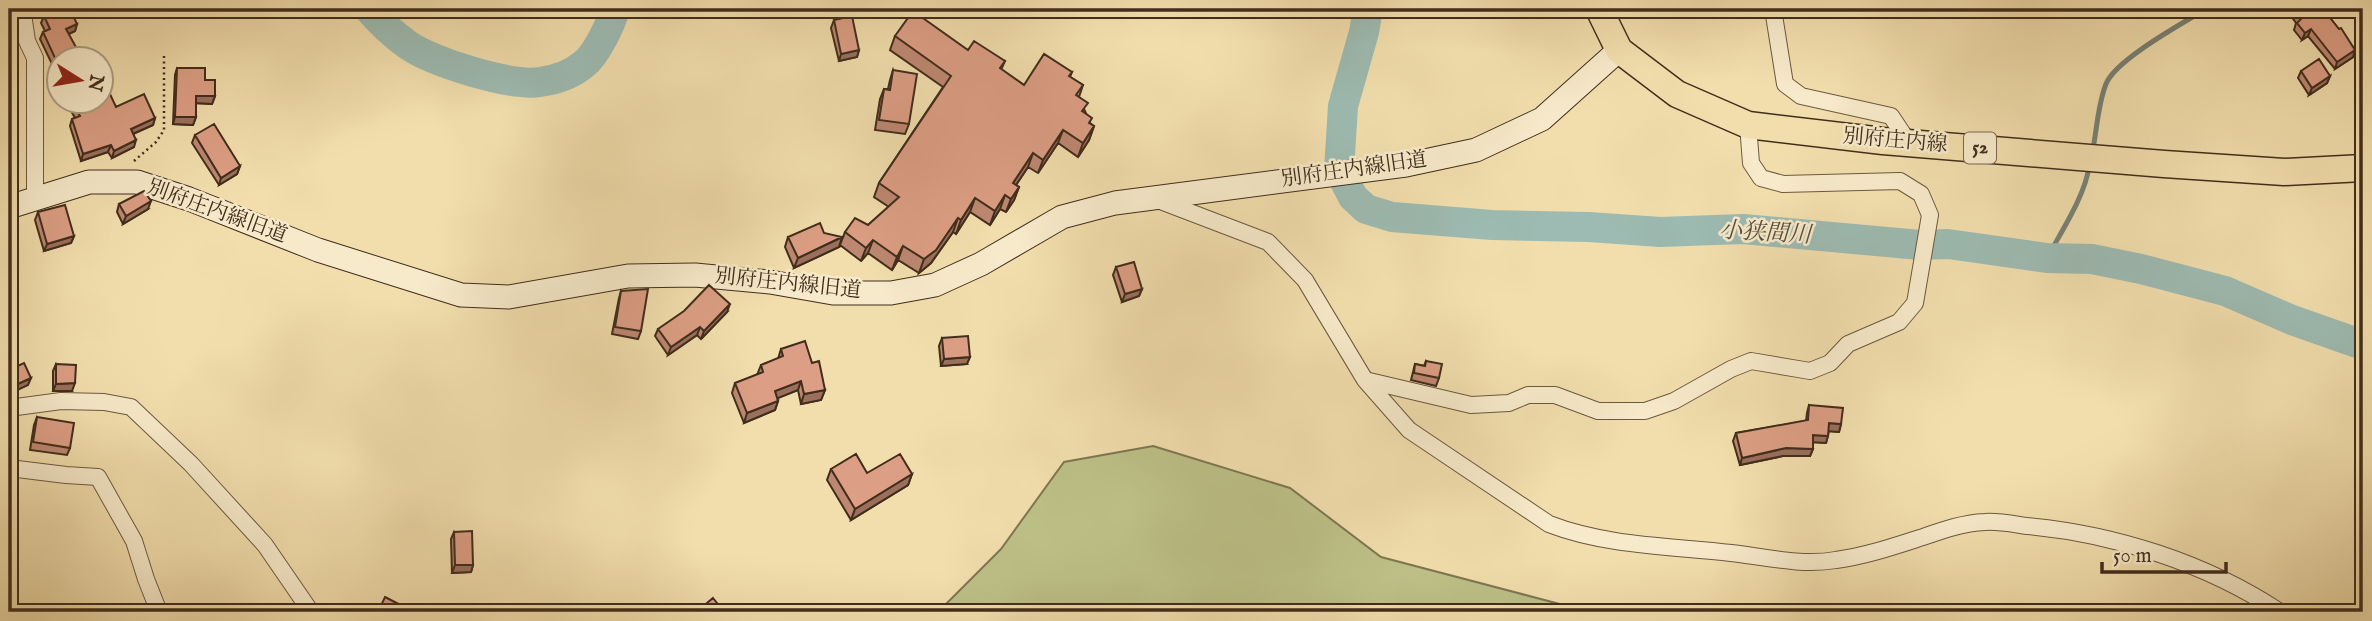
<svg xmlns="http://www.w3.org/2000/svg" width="2372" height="621" font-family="'IM FELL English','Noto Serif JP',serif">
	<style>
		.green { fill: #bdc188; stroke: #7f7752; stroke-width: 2 }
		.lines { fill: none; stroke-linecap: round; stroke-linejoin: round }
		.stream { stroke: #788276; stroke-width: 5 }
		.river { stroke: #9dbbb2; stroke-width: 30 }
		.street-casing { stroke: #6d5940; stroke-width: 18 }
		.secondary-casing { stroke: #412d1c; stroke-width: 25 }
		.primary-casing { stroke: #412d1c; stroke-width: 29 }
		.path { stroke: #412d1c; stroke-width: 2.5; stroke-dasharray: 2 3.5; stroke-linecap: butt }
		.street { stroke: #f7eaca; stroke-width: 16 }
		.secondary { stroke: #f7eaca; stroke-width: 23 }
		.primary { stroke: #f2dead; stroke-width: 26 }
		.wall { fill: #bd8872; stroke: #412d1c; stroke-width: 2 }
		.shaded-wall { fill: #9a6f5c; stroke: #412d1c; stroke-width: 2 }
		.building { fill: #dc9e84; stroke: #412d1c; stroke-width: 2 }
		.labels { text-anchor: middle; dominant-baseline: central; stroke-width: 5; stroke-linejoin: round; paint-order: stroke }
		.shield { fill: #f7eaca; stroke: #786650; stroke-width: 2 }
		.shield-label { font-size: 19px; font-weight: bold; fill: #412d1c }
		.street-label { font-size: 21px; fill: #412d1c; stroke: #f7eaca }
		.water-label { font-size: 23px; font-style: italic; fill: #585042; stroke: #f7eaca }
	</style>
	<rect width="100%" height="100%" fill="#f2dead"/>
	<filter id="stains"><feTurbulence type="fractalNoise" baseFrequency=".00286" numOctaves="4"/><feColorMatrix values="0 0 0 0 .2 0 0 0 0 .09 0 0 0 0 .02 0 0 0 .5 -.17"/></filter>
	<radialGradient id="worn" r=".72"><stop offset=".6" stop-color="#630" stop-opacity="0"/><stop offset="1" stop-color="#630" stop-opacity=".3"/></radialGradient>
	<path class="green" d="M1153 446 1290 488 1381 557 1590 612H938L1001 549 1064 462Z"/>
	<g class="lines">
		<path class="stream" d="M2093 149C2097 128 2098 104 2106 84 2115 60 2183 23 2206 9
			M2047 258C2061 232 2086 194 2089 166"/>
		<path class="river" d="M369 9C380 22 394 35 408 45 432 62 512 87 540 82 555 80 572 74 584 64 596 55 611 24 615 9
			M1368 9 1364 32 1343 106 1339 170 1353 197 1366 209 1392 217 1492 225 1589 227 1660 232 1743 229 1920 245 1948 244 2047 258 2092 259 2141 269 2225 291 2292 320 2363 345"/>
		<g class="street-casing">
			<path id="street" d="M17 9 23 14 27 41 35 58V198
				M1773 9 1785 84 1801 96 1891 116 1909 143
				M1158 200 1268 242 1305 280 1365 380 1471 405 1509 403 1528 395H1555L1598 411H1645L1674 401 1731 369 1751 361 1810 371 1830 363 1848 344 1899 322 1915 303 1930 215 1921 194 1900 181 1783 184 1761 178 1751 163 1748 125
				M1365 380 1409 430 1549 524C1606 546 1670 546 1731 553 1765 557 1802 566 1836 560 1866 556 1895 546 1923 537 1943 530 1963 523 1985 522 1998 521 2013 524 2027 526 2115 534 2206 563 2280 612
				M9 408 61 401 104 402 131 407 191 464 265 545 311 612
				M9 468 66 475 98 477 134 541 146 579 159 612"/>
		</g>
		<g class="secondary-casing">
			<path id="secondary" d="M9 207 89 182H137L189 199 318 250 461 295 509 297 628 276 695 275 770 282 833 293H891L935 285 981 264 1062 217 1115 203 1406 165 1476 150 1542 119 1619 50"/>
		</g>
		<g class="primary-casing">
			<path id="primary" d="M1599 9 1619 50 1677 94 1748 125 1883 141 2164 164 2284 172 2363 168"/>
		</g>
		<path class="path" d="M134 161 156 142 164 130V53"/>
		<use href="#street" class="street"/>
		<use href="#secondary" class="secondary"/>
		<use href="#primary" class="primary"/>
	</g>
	<path class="wall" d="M2286 9H2323L2355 50 2353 57 2335 69 2308 36 2302 40 2294 30 2296 23Z
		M2361 9H2363V19L2360 15 2362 10Z
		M44 16 77 24 75 31 69 34 60 60V88L50 69 52 64 40 39 43 32 45 31 41 23Z
		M834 20 859 50 857 57 839 61 831 28Z
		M895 36 968 50 1005 61 1001 70 1024 85 1072 72 1070 77 1083 85 1079 97 1090 123 1094 126 1089 140 1078 157 1058 143 1038 173 1028 167 1016 185 1019 187 1014 200 1006 212 1000 209 990 225 970 212 956 234 953 232 931 263 919 273 898 260 892 270 868 253 861 261 840 245 845 232 868 225 889 207 874 197 879 183 943 87 890 50Z
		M177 68 205 80 215 96 212 104 196 103V117L193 125 173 124 175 75Z
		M893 70 909 124 905 134 875 130 880 99 884 89H888L890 80Z
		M2301 71 2330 76 2327 83 2309 95 2298 78Z
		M66 102H102L155 118 153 125 133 134 134 147 112 158 108 152 81 161 70 126 72 119 75 118Z
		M195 135 240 166 237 174 219 185 192 143Z
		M119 204 148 209 123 224 117 212Z
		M38 212 74 236 71 243 44 251 35 220Z
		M788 237 839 247 794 268 785 247Z
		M1116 267 1142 289 1139 296 1122 302 1113 275Z
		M621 291 641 331 638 339 612 334 619 298Z
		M727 312 701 339 697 335 668 355 655 336 658 329Z
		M942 338 967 364 941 366 939 346Z
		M781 349 812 363 825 390 821 400 801 404 798 390 777 398 778 401 775 410 744 423 732 393 735 383 757 375 761 365 778 359Z
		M1426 361 1439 378 1436 386 1411 380 1415 364 1424 366Z
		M56 364 72 391H53V371Z
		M1809 405 1841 424 1839 432 1829 431 1826 443 1813 442V449L1810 456H1783L1740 465 1733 441 1736 433 1806 421 1807 413Z
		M37 417 70 448 67 455 30 450 34 425Z
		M831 469 867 473 912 474 908 485 851 520 827 480Z
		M454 532 473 565 471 572 452 573 451 539Z"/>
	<path class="shaded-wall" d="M77 24 75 31 64 36 66 29Z
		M2311 29 2308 36 2302 40 2305 33Z
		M859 50 857 57 839 61 841 54Z
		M2355 50 2353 57 2335 69 2337 62Z
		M2330 76 2327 83 2309 95 2312 88Z
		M196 96H215L212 104 194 103Z
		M175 117H196L193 125 173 124Z
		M155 118 153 125 128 136 131 129Z
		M1094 126 1089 140 1078 157 1083 143Z
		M1063 130 1058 143 1038 173 1043 160Z
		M136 140 134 147 112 158 114 151Z
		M111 145 108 152 81 161 83 154Z
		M1033 153 1028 167 1008 197 1013 183Z
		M240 166 237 174 219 185 221 178Z
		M1019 187 1014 200 1006 212 1011 199Z
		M1005 195 1000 209 990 225 995 211Z
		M975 198 970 212 956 234 961 220Z
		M151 201 148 209 123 224 126 216Z
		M958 218 953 232 931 263 919 273 924 259Z
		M74 236 71 243 44 251 47 244Z
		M842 237 839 247 794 268 798 258Z
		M873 240 868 253 861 261 866 248Z
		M903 246 898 260 892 270 897 257Z
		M1142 289 1139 296 1122 302 1125 294Z
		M730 304 727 312 701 339 704 331Z
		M700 327 697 335 668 355 671 347Z
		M970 357 967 364 941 366 944 359Z
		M31 378 28 385 9 394V388Z
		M801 381 798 390 771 401 775 391Z
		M75 383 72 391H53L56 384Z
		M825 390 821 400 801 404 804 394Z
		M778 401 775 410 744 423 747 413Z
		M1829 423 1841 424 1839 432 1827 431Z
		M1813 435 1828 436 1826 443 1810 442Z
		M1786 448 1813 449 1810 456H1783L1740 465 1742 458Z
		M912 474 908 485 851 520 855 509Z
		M455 565H473L471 572 452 573Z"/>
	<path class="building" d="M58 9H70L77 24 66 29 83 60H60V76L52 62 56 60 43 32 50 29 44 16Z
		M2294 9H2323L2339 29 2341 28 2355 50 2337 62 2311 29 2305 33 2297 23 2301 19Z
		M913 11 968 50 974 41 1005 61 1000 68 1024 85 1044 54 1072 72 1069 76 1083 85 1076 95 1088 103 1082 111 1092 118 1089 123 1094 126 1083 143 1063 130 1043 160 1033 153 1013 183 1019 187 1011 199 1005 195 995 211 975 198 961 220 958 218 936 250 924 259 903 246 897 257 873 240 866 248 845 232 855 218 868 225 899 197 879 183 951 76 895 36Z
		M852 16 859 50 841 54 834 20Z
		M2319 59 2330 76 2312 88 2301 71Z
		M177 68H205V80H215V96H196V117H175Z
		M893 70 917 74 909 124 879 120 884 89 890 90Z
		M9 72 12 73 9 90Z
		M102 77 116 107 144 94 155 118 131 129 136 140 114 151 111 145 83 154 72 119 80 116 72 102H102Z
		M214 124 240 166 221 178 195 135Z
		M144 191 151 201 126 216 119 204Z
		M65 205 74 236 47 244 38 212Z
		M820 223 824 233 842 237 798 258 788 237Z
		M1134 262 1142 289 1125 294 1116 267Z
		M709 285 730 304 704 331 700 327 671 347 658 329 684 311Z
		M648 289 641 331 615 327 621 291Z
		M968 336 970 357 944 359 942 338Z
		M805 341 812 363 819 361 825 390 804 394 801 381 775 391 778 401 747 413 735 383 763 372 761 365 783 356 781 349Z
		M1426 361 1442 364 1439 378 1414 373 1415 364 1425 366Z
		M24 363 31 378 9 388V370Z
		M56 364 76 365 75 383 56 384Z
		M1809 405 1843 408 1841 424 1829 423 1828 436 1813 435V449L1786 448 1742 458 1736 433 1808 420Z
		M37 417 74 423 70 448 33 442Z
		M856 454 867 473 900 454 912 474 855 509 831 469Z
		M472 531 473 565H455L454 532Z
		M385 597 414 612H378Z
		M713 598 721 608 716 612H705L701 608Z"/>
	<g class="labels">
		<rect class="shield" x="1964" y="132.5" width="32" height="31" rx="5"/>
		<g class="shield-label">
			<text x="1980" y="148">52</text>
		</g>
		<g class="street-label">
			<text transform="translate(1895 141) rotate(5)">別府庄内線</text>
			<text transform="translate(1354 170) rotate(-8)">別府庄内線旧道</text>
			<text transform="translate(217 212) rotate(20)">別府庄内線旧道</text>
			<text transform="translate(788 284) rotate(6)">別府庄内線旧道</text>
		</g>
		<g class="water-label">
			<text transform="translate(1765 233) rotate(3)">小狭間川</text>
		</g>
	</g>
	<rect width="2372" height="621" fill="none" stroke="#f2dead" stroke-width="35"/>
	<rect x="10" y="10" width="2351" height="600" fill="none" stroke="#412d1c" stroke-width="3.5"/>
	<rect x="18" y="18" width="2337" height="586" fill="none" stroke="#412d1c" stroke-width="2"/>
	<g transform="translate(80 80) rotate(101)"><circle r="33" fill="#f7eaca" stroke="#ae9e84" stroke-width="2"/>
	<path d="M0-5L12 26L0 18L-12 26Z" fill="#8f2418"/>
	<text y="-10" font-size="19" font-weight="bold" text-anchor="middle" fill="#412d1c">N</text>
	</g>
	<path d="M2102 562v10h124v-10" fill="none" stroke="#412d1c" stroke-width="3.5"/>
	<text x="2113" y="562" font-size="21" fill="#412d1c" stroke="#f7eaca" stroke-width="5" paint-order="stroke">50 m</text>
	<rect width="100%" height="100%" filter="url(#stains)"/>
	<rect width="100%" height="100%" fill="url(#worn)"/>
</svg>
